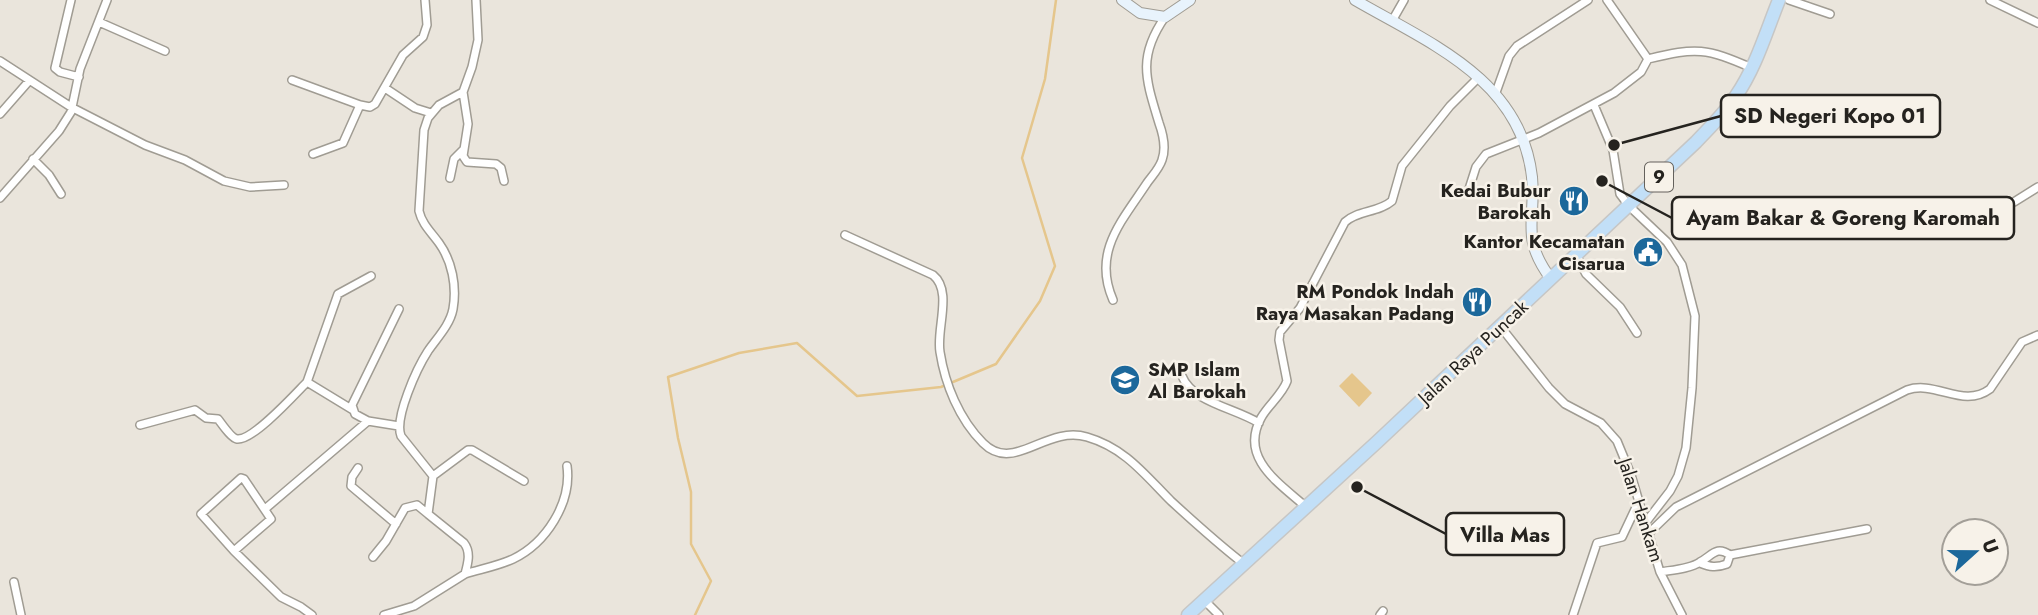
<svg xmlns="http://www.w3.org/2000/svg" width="2038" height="615" font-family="Jost,sans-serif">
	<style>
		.water { fill: #e5c68c }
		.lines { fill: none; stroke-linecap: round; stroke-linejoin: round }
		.stream { stroke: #e5c68c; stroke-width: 2.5 }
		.minor-casing { stroke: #a09c93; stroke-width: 10 }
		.secondary-casing { stroke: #a09c93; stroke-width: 12 }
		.trunk-casing { stroke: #c6c6c5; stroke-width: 15 }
		.minor { stroke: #fff; stroke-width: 7 }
		.secondary { stroke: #e8f3fc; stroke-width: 10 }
		.trunk { stroke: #c2dff7; stroke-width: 12 }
		.labels { text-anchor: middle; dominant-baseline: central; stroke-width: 5; stroke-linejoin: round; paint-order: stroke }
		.shield { fill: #f7f2e9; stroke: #64615c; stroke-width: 2 }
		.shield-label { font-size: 18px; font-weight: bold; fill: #25231f }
		.poi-label { font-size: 19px; font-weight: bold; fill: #25231f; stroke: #f7f2e9; text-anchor: end }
		.street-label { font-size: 19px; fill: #25231f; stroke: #f7f2e9 }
		.leader { fill: none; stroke: #25231f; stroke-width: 2.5 }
		.callout-dot { fill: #25231f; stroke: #f7f2e9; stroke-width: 2.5 }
		.callout { fill: #f7f2e9; stroke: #25231f; stroke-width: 2.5 }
		.callout-label { font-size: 21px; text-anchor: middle; font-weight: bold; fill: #25231f }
	</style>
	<rect width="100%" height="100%" fill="#eae5dc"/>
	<path class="water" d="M1352 373 1372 393 1359 407 1339 386Z"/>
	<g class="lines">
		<path class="stream" d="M695 615 711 581 691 544V492L678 438 668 377 739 353 797 343 857 396 941 387 996 364 1040 301 1055 266 1022 158 1045 79 1056 0"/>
		<g class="minor-casing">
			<path id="minor" d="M71 0 55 68 60 72 79 77
				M476 0 478 40 472 67 463 92 468 124 463 156 467 162 496 164 501 168 504 181
				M1607 0 1648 59
				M1789 0 1830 14
				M1990 0 2038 23
				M1392 21 1404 0
				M99 22 165 51
				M1648 59C1697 47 1706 48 1752 68
				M0 61 71 107 145 145 185 160 224 181 250 187 284 185
				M292 80 360 105 370 107 375 104 403 55 423 37 427 25 425 0
				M385 88 415 108 431 113
				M1495 95 1509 56 1517 46 1588 0
				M1594 105 1613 150 1620 194 1629 206 1667 242 1682 265 1695 316 1692 388 1686 448 1678 476 1670 491 1646 522
				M0 114 29 81
				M313 154 343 143 360 105
				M33 159 49 175 61 194
				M450 178 454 159 463 150
				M1469 189 1476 167 1486 154 1539 133 1614 93 1641 72 1648 59
				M0 198 59 131 71 112 80 69 107 0
				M2014 202 2038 187
				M845 235 933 275C953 291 936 329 940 352 945 384 959 419 983 443 1014 474 1045 425 1087 437 1125 448 1145 475 1171 501 1195 523 1218 544 1244 564
				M1576 255 1586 274 1620 307 1637 333
				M1113 300C1092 252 1122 221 1147 183 1152 176 1159 169 1162 160 1166 149 1163 134 1159 123 1146 80 1137 57 1165 17
				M399 309 352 405 355 414 368 421 399 426
				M1500 326 1549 388 1565 404 1601 423 1617 441 1631 475 1660 572 1682 615
				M1182 376C1192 402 1235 408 1259 423
				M353 410 307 382 338 294 371 276
				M140 425 195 410 206 418 218 419C222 424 231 438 237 439 253 441 296 393 307 382
				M358 468 352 477 351 486 396 524
				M433 476 468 450H472L524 481
				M241 478 244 479 271 519 234 551 201 514Z
				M1306 507C1279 483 1239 458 1261 418 1268 405 1282 395 1287 381L1279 340 1280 332 1300 308 1345 222C1358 210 1378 213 1392 201L1402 166 1450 106 1479 77
				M265 509 368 421
				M1649 533 1676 507 1907 390C1936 380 1963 409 1990 389L2022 342 2038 335
				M234 551 281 597 301 607 312 615
				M373 557 386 541 405 508 417 505 428 514
				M1700 563C1710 567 1716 568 1727 564L1730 555
				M1660 572C1672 570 1690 569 1700 562 1712 556 1716 545 1730 555L1867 529
				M465 574C481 569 498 566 513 559 546 543 572 503 567 466
				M14 582 21 615
				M1204 600 1219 615
				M384 615 414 606 465 574C468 563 471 552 464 543L428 514 433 476 401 436C394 418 417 368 428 351 437 338 450 325 453 309 457 286 452 261 439 243 431 232 422 224 419 211L424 130 428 118 439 105 463 92
				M1380 615 1383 611
				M1573 615 1597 543 1622 537 1638 503"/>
		</g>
		<g class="secondary-casing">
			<path id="secondary" d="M1122 0 1140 13 1165 17 1190 0
				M1355 0C1429 43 1521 79 1532 177 1536 222 1520 237 1551 279"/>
		</g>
		<g class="trunk-casing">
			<path id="trunk" d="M1188 615 1377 442 1696 142C1710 127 1725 113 1736 96 1756 67 1766 32 1779 0"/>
		</g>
		<use href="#minor" class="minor"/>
		<use href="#secondary" class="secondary"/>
		<use href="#trunk" class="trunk"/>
	</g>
	<defs>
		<g id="restaurant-disc" transform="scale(1.575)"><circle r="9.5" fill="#1c689b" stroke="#f7f2e9"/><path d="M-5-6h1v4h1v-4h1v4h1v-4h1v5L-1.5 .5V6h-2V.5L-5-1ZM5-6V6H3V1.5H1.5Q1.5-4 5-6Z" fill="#fff"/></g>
		<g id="civic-disc" transform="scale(1.575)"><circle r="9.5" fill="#1c689b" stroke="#f7f2e9"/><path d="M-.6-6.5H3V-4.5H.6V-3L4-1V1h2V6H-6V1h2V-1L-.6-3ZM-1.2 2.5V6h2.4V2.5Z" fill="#fff"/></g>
		<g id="school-disc" transform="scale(1.575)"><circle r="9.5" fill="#1c689b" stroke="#f7f2e9"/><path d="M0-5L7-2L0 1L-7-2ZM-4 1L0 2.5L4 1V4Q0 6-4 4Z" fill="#fff"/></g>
	</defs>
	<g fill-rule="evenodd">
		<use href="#restaurant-disc" x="1574" y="201"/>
		<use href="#civic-disc" x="1648" y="252"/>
		<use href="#restaurant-disc" x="1477" y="302"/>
		<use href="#school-disc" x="1125" y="380"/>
	</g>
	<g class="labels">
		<rect class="shield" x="1645" y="162.5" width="28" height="29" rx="5"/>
		<g class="shield-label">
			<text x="1659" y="177">9</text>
		</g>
		<g class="poi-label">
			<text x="1551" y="190">Kedai Bubur<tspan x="1551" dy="22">Barokah</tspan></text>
			<text x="1625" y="241">Kantor Kecamatan<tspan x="1625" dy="22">Cisarua</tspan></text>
			<text x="1454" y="291">RM Pondok Indah<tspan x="1454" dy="22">Raya Masakan Padang</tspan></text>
			<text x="1148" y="369" text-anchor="start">SMP Islam<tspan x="1148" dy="22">Al Barokah</tspan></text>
		</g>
		<g class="street-label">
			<text transform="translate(1473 352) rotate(-43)">Jalan Raya Puncak</text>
			<text transform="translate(1641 510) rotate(72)">Jalan Hankam</text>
		</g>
	</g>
	<path class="leader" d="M1614 145L1721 116M1602 181L1672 218M1357 487L1446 534"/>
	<g class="callout-dot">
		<circle cx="1614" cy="145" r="7"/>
		<circle cx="1602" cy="181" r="7"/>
		<circle cx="1357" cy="487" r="7"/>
	</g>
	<g class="callout">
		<rect x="1721" y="95" width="219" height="42" rx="7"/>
		<rect x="1672" y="197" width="342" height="42" rx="7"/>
		<rect x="1446" y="513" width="118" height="42" rx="7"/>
	</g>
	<g class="callout-label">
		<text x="1830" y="123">SD Negeri Kopo 01</text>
		<text x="1843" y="225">Ayam Bakar &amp; Goreng Karomah</text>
		<text x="1505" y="542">Villa Mas</text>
	</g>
	<g transform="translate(1975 552) rotate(69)"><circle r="33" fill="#f7f2e9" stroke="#a39f98" stroke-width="2"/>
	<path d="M0-5L12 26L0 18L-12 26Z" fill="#1c689b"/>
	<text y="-10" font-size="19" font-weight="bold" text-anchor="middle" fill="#25231f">U</text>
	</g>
</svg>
